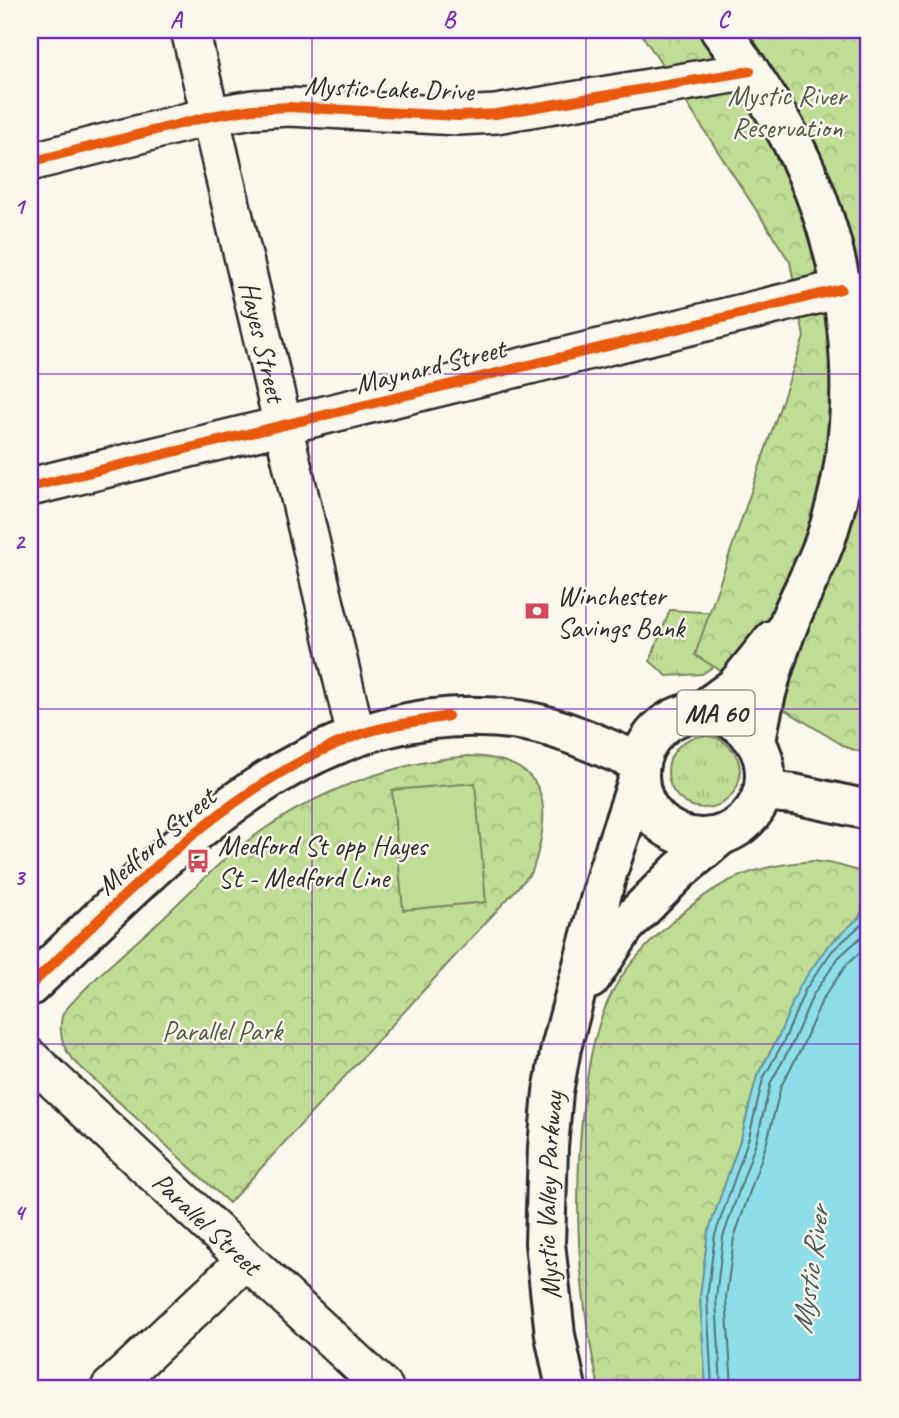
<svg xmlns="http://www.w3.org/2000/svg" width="899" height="1418" font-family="Caveat,sans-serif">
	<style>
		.grass { fill: url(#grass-tufts); stroke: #768460; stroke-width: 2 }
		.park { fill: url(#park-crowns); stroke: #768460; stroke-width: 2 }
		.pitch { fill: #c0dd95; stroke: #768460; stroke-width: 2 }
		.water { fill: #8ddee8; stroke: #66969c; stroke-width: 2 }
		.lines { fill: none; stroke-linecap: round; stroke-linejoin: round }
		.shore { stroke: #527377; stroke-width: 2 }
		.minor-casing { stroke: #2b2b2b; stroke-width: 42 }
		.major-casing { stroke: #2b2b2b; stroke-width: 44 }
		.minor { stroke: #fbf7ec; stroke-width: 37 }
		.major { stroke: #fbf7ec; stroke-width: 38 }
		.cycleway-casing { stroke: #fbf7ec; stroke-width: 15 }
		.cycleway { stroke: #e8590c; stroke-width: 10 }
		.grid { fill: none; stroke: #7b2cbf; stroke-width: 2; stroke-opacity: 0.55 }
		.labels { text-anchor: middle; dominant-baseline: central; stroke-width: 5; stroke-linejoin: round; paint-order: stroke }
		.shield { fill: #fbf7ec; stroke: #696865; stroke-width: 2 }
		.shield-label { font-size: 26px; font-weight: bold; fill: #2b2b2b }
		.street-label { font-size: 28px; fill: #2b2b2b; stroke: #fbf7ec }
		.park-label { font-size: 28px; fill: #505846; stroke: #fbf7ec }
		.poi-label { font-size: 28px; fill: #2b2b2b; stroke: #fbf7ec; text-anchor: start }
		.water-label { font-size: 30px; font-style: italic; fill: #44585a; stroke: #fbf7ec }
		.neatline { fill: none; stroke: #7b2cbf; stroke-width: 2.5 }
		.grid-label { font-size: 23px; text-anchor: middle; font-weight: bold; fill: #7b2cbf }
	</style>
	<defs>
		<pattern id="grass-tufts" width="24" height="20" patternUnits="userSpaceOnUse" patternTransform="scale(1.75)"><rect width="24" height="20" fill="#c0dd95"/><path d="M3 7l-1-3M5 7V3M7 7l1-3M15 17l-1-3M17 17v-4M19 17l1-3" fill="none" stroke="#a5be81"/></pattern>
		<pattern id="park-crowns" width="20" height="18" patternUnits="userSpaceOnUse" patternTransform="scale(1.75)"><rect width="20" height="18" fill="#c0dd95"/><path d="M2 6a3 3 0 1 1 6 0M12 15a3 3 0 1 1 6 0" fill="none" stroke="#a5be81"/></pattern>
	</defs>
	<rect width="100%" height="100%" fill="#fbf7ec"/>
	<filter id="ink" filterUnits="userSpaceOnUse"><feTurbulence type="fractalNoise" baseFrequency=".0143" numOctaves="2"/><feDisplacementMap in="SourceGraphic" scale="14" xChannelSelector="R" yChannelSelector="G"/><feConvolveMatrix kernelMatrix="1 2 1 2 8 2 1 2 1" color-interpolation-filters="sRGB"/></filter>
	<g filter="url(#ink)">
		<path class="grass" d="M670 610 716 613 726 658 702 674 667 676 650 661Z
			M668 772a36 36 0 1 1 72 0a36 36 0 1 1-72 0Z"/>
		<path class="park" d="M639 30H869V755L846 747 695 655 804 337 790 262Z
			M469 756C550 759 554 806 532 872L229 1203 72 1059C61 1045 58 1030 63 1013 89 982 122 955 152 928 177 905 201 880 226 858 295 800 378 764 469 756Z
			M813 861 834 864 869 874V895L859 918 827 947 757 1076 742 1135 708 1233 700 1297 706 1388H599C578 1296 573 1203 583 1109 588 1065 595 1020 618 982 632 959 652 940 671 923 718 880 750 866 813 861Z"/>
		<path class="pitch" d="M475 783 486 902 403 910 392 790Z"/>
		<path class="water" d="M869 895V1388H706L700 1297 708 1233 742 1135 757 1076 778 1038 799 987 827 947 859 918Z"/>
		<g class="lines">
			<path class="shore" d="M712 1388 707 1297 715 1235 749 1137 763 1079 784 1041 805 990 832 951 863 923 869 913
				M721 1388 716 1298 723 1237 757 1139 771 1082 792 1044 813 995 839 957 869 930
				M732 1388 726 1298 734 1238 767 1142 781 1086 801 1049 822 1000 847 964 869 944"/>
			<g class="minor-casing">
				<g id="minor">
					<path id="s1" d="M190 30 356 736"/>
					<path d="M30 162 211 116 253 109 289 107 458 116 496 114 750 71"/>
					<path d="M30 487 841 289"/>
					<path id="s2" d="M30 1058 384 1388"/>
					<path d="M110 1388 246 1260"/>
				</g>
			</g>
			<g class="major-casing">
				<g id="major">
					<path d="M720 30C743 61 765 93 784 127 851 247 870 401 828 532 819 561 804 587 792 615 775 657 763 697 756 742"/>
					<path d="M702 711 736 686 773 640"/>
					<circle cx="702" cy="775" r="63"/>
					<path d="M763 791 794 794 869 810"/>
					<path d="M590 979 625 926 679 871 721 835"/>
					<path d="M30 986C166 856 311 691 519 720 561 726 601 747 640 762"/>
					<path id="s3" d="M566 1388 555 1335 545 1243 548 1147 553 1092 561 1048 608 870 638 781"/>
				</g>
			</g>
			<use href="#minor" class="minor"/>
			<use href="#major" class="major"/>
			<g class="cycleway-casing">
				<path id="cycleway" d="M30 162 211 116 253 109 289 107 458 116 496 114 750 71
					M30 487 841 289
					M30 986C128 893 225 787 353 737 383 725 417 722 448 716"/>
			</g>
			<use href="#cycleway" class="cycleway"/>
		</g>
	</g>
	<path class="grid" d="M312 30V1388M586 30V1388M30 374H869M30 709H869M30 1044H869"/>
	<defs>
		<g id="bank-bare" transform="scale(1.89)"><path d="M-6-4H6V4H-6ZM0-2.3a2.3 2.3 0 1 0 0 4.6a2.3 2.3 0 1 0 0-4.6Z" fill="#d1495b" stroke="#fbf7ec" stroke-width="2.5" paint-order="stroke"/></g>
		<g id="bus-bare" transform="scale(1.89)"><path d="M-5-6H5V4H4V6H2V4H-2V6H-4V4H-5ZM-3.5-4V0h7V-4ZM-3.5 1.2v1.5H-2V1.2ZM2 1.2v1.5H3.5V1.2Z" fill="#d1495b" stroke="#fbf7ec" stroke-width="2.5" paint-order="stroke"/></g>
	</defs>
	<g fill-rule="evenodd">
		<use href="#bank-bare" x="537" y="611"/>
		<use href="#bus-bare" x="198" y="861"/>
	</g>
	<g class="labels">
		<rect class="shield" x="677.5" y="690.5" width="77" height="45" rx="5"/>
		<g class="shield-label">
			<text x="716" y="713">MA 60</text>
		</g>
		<g class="street-label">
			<text transform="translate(389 88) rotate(2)">Mystic Lake Drive</text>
			<text stroke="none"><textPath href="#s1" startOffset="320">Hayes Street</textPath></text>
			<text transform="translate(430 366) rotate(-14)">Maynard Street</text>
			<text transform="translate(156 841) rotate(-41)">Medford Street</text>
			<text stroke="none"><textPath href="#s3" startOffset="194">Mystic Valley Parkway</textPath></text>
			<text stroke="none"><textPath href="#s2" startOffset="242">Parallel Street</textPath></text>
		</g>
		<g class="park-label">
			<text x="787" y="95">Mystic River<tspan x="787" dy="32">Reservation</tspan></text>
			<text x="222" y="1030">Parallel Park</text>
		</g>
		<g class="poi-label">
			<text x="557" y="595">Winchester<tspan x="557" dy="32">Savings Bank</tspan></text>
			<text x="218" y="845">Medford St opp Hayes<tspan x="218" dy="32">St - Medford Line</tspan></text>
		</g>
		<g class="water-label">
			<text transform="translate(810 1270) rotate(-82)">Mystic River</text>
		</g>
	</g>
	<rect width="899" height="1418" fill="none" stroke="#fbf7ec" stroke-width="77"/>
	<rect x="38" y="38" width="822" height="1342" class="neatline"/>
	<g class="grid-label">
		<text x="176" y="27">A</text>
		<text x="449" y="27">B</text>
		<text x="723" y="27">C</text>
		<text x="19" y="214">1</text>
		<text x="19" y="549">2</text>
		<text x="19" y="885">3</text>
		<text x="19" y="1220">4</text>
	</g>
</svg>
